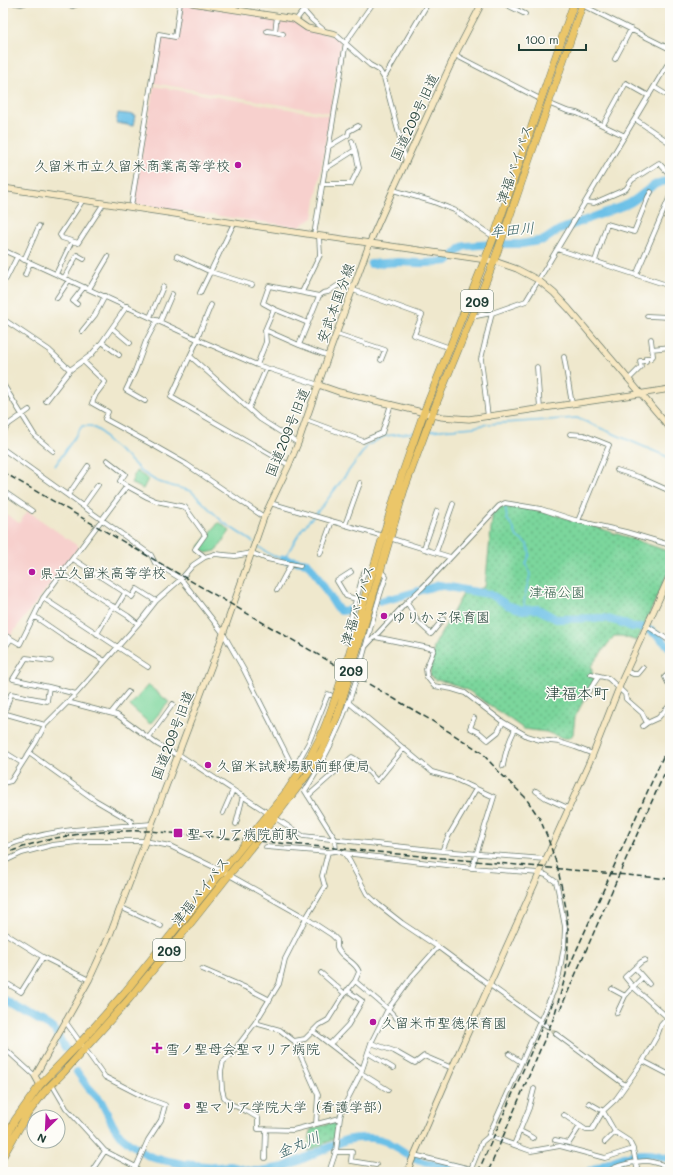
<svg xmlns="http://www.w3.org/2000/svg" width="673" height="1175" font-family="Mali,'Klee One',sans-serif">
	<style>
		.built { fill: #f7d0cd }
		.green { fill: #7cd69c; stroke: #4e8a68 }
		.park { fill: url(#park-dots); stroke: #4e8a68 }
		.water { fill: url(#water-ripples); stroke: #447e8e }
		.lines { fill: none; stroke-linecap: round; stroke-linejoin: round }
		.stream { stroke: #6ac0e7; stroke-width: 1.5 }
		.river { stroke: #6ac0e7; stroke-width: 8 }
		.street-tunnel { stroke: #c5c6ae; stroke-width: 4; stroke-dasharray: 4 2; stroke-linecap: butt }
		.street-casing { stroke: #68796a; stroke-width: 5.5 }
		.secondary-casing { stroke: #68796a; stroke-width: 7 }
		.primary-casing { stroke: #68796a; stroke-width: 8 }
		.highway-casing { stroke: #68796a; stroke-width: 8 }
		.street { stroke: #fff; stroke-width: 4 }
		.secondary { stroke: #f7e8c3; stroke-width: 5.5 }
		.primary { stroke: #ebc669; stroke-width: 6 }
		.highway { stroke: #ebc669; stroke-width: 7 }
		.rail { stroke: #1f3d34; stroke-width: 1.5; stroke-dasharray: 6 3; stroke-linecap: butt }
		.highway-bridge-casing { stroke: #68796a; stroke-width: 8; stroke-linecap: butt }
		.highway-bridge { stroke: #ebc669; stroke-width: 7 }
		.poi-dot { fill: #b5179e; stroke: #fdfcf7; stroke-width: 1.5 }
		.labels { text-anchor: middle; dominant-baseline: central; stroke-width: 3; stroke-linejoin: round; paint-order: stroke }
		.shield { fill: #fdfcf7; stroke: #62766e; stroke-width: 1 }
		.shield-label { font-size: 13px; font-weight: bold; fill: #1f3d34 }
		.street-label { font-size: 14px; fill: #1f3d34; stroke: #fdfcf7 }
		.poi-label { font-size: 14px; fill: #1f3d34; stroke: #fdfcf7; text-anchor: start }
		.park-label { font-size: 14px; fill: #36634e; stroke: #fdfcf7 }
		.water-label { font-size: 15px; font-style: italic; fill: #325e61; stroke: #fdfcf7 }
		.quarter-label { font-size: 16px; fill: #1f3d34; stroke: #fdfcf7 }
	</style>
	<defs>
		<pattern id="park-dots" width="8" height="8" patternUnits="userSpaceOnUse"><rect width="8" height="8" fill="#7cd69c"/><path d="M2 2h.1M6 6h.1" fill="none" stroke="#65af80" stroke-width="1.8" stroke-linecap="round"/></pattern>
		<pattern id="water-ripples" width="26" height="14" patternUnits="userSpaceOnUse"><rect width="26" height="14" fill="#6ac0e7"/><path d="M2 4q2-2 4 0t4 0M15 11q2-2 4 0t4 0" fill="none" stroke="#579dbc"/></pattern>
	</defs>
	<rect width="100%" height="100%" fill="#fdfcf7"/>
	<filter id="ink" filterUnits="userSpaceOnUse"><feTurbulence type="fractalNoise" baseFrequency=".025" numOctaves="2"/><feDisplacementMap in="SourceGraphic" scale="8" xChannelSelector="R" yChannelSelector="G"/><feConvolveMatrix kernelMatrix="1 2 1 2 8 2 1 2 1" color-interpolation-filters="sRGB"/></filter>
	<filter id="wash" filterUnits="userSpaceOnUse"><feTurbulence type="fractalNoise" baseFrequency=".012" numOctaves="4" result="noise"/><feDisplacementMap in="SourceGraphic" scale="16" xChannelSelector="R" yChannelSelector="G"/><feGaussianBlur stdDeviation="0.9" result="paint"/><feColorMatrix in="noise" values="0 0 0 0 0 0 0 0 0 0 0 0 0 0 0 0 0 1.4 0 .05"/><feComposite in="paint" operator="in"/></filter>
	<g filter="url(#wash)">
		<rect width="100%" height="100%" fill="#efe8cd"/>
		<path class="built" d="M182 4 293 21 304 29 336 37 341 41 330 113 153 83 160 36 177 38Z
			M154 86 330 116 313 218 298 227 133 204Z
			M28 511 79 547 10 636 3 633V512L19 523Z"/>
		<path class="green" d="M136 471 148 479 143 489 131 483Z
			M219 522 230 531 216 551 206 553 199 547Z
			M148 685 169 702 150 724 130 706Z"/>
		<path class="park" d="M504 505C516 507 528 508 540 511 584 522 627 537 670 552V568L637 641 621 636H614L591 666 594 681 575 717 573 734 570 738H563L546 732 524 729 469 691 447 682 435 680 430 675 434 646 463 594 485 587 492 520V512Z
			M337 1121 334 1139 308 1151 311 1129Z"/>
		<path class="water" d="M118 113 135 115 133 126 116 123Z"/>
		<g class="lines">
			<path class="stream" d="M429 431 474 427 488 424 577 418 670 458
				M55 466 82 426H91L101 432 107 441 129 459 142 472 156 481 168 485 191 491 224 523 253 542
				M505 504 507 519 513 527 517 537 527 544 529 550 530 554 526 564 530 574 529 580 527 587 524 602 525 610
				M256 545 271 555 284 559 302 529 324 504 368 445 385 436 415 432"/>
			<path class="river" d="M371 264 399 262 417 263H427L447 261 449 260 462 247 466 246 493 244H521L544 240 559 230 628 204C644 196 651 181 670 181
				M284 559 307 563 311 567 337 608 341 611 349 610
				M381 601 398 597 439 585 464 590 489 594 495 597 507 605 522 610 538 609 556 619 604 618 619 622 632 627H641L651 631 658 636 670 648
				M3 999 54 1029 65 1048
				M77 1072 88 1087 101 1101 113 1125 120 1135 131 1144 147 1155 154 1158 183 1164 217 1167 230 1166 251 1171H261L284 1167 346 1140C360 1137 378 1136 391 1144 401 1149 409 1157 420 1161 436 1166 453 1165 468 1172
				M589 1172C618 1158 638 1147 670 1159"/>
		</g>
	</g>
	<g filter="url(#ink)">
		<g class="lines">
			<path class="street-tunnel" d="M547 1026 556 1034"/>
			<g class="street-casing">
				<path id="street" d="M15 3 21 4 25 3
					M53 3 73 6 81 3
					M297 3 312 20 326 32
					M503 3 525 14
					M582 5 670 49
					M296 20 309 3
					M267 31 275 32 277 16
					M275 32 283 34
					M335 34 370 65 379 70 384 78 406 161
					M455 55 542 100
					M615 59 631 29
					M384 78 428 3
					M654 87 670 97
					M548 103 567 111 577 113 625 136
					M635 119 670 143
					M603 125 626 83 649 96
					M352 141 355 150
					M328 147 348 135 349 131 358 126
					M323 184H351L359 168 355 150 325 169
					M393 190 431 201 454 210 494 237
					M83 200 60 235 62 238 78 243 104 203
					M586 202 594 203 626 189 632 180 659 163 670 175
					M131 207 159 34 175 37 180 3
					M314 235 346 42 373 3
					M557 249 670 286
					M3 250 197 339 257 365 319 385
					M177 256 211 272 252 285
					M24 260 39 226
					M595 261 607 224 634 232 648 197 651 192
					M56 274 72 241
					M25 275 30 263
					M636 275 670 196
					M64 278 77 255 84 259
					M6 279 17 257
					M89 289 108 257
					M353 290 422 315 414 335 450 348
					M302 292 320 255 319 236
					M200 293 234 223
					M57 298 69 280
					M77 304 73 301 84 287
					M274 309 308 323
					M647 316 670 317
					M150 317 163 287
					M471 317 492 313 526 301 670 60
					M3 319 49 350 70 370
					M160 322 172 294
					M112 328 130 343
					M265 330 299 345
					M82 331 95 315 105 296
					M337 334 385 350 381 360
					M197 339 211 305
					M198 339 171 397 289 465
					M102 342 119 355
					M652 349 670 347
					M190 356 260 419 298 443
					M328 356 299 345 319 296 323 293 328 292 337 286 354 287
					M564 357 572 404
					M83 361 105 382 96 394 92 403 108 412 105 419 151 444 186 464 264 517
					M257 365 266 342 265 330 274 309 263 303 269 286 319 296
					M537 367 540 409
					M629 379 641 367 640 361H646V358H651L653 356 651 339
					M3 384 35 436 53 451
					M46 401 70 370 91 355 102 342 127 306
					M145 401 126 390 135 371 146 341 157 320
					M249 408 266 369
					M488 417 481 359 492 313
					M306 420 363 441 382 433 391 404
					M3 432 9 424 29 410
					M570 434 584 435 609 445 578 521
					M3 449 151 555 155 563 181 579 223 633 244 670 294 769
					M107 460 125 474 120 481 127 486
					M617 470 639 477 670 491
					M3 491 32 511
					M68 495 88 466
					M270 503 383 536 450 557
					M83 506 98 485
					M345 525 360 483
					M424 548 437 511
					M436 552 453 504
					M320 554 332 521
					M73 559 132 597 137 589 156 601
					M351 572 337 581 346 596 356 599
					M62 574 128 616 138 624
					M277 590 291 564
					M43 598 148 667
					M407 602 418 622 431 634 443 619
					M116 608 125 593
					M34 616 69 640 105 661
					M647 626 670 641
					M3 634 20 644 43 598 127 486 147 497 156 501 185 507 205 535 195 549 205 557
					M97 634 113 606
					M375 637 434 649 426 669 427 677 434 686 452 689 465 693 503 722 527 736 540 740 559 742 575 747 593 754
					M353 644 344 641 364 572 372 573
					M365 647 407 602 423 587 499 506 505 503 541 509 578 521 626 532 670 545
					M3 650 11 639
					M626 671 633 674H638L643 668
					M670 673 665 677 670 687
					M591 674 608 678 625 694 626 699 642 713 647 723
					M49 687 13 679 26 658 51 661
					M584 698 599 676
					M67 702 117 715 157 744 175 754H178L303 836 442 851 545 859
					M3 713 45 725
					M4 713 11 694 47 701 49 687 76 694
					M111 713 128 692
					M474 718 470 728 480 733 488 740 498 732 503 722
					M643 726 647 723 658 718 670 705
					M149 737 173 704
					M3 751 22 763
					M29 753 95 800 131 821V826
					M503 766C505 753 509 741 515 729
					M294 769 309 742 328 694 348 702 432 772 453 778 494 797 472 868
					M3 783 11 781 36 742 45 725 76 694 138 624 156 601 181 579 193 565 205 557 215 554 235 556 252 553 267 559 300 566
					M536 791 546 798 568 808
					M308 796 352 757C361 761 370 774 377 781L404 748
					M223 813 233 790
					M236 824 243 796
					M266 847 328 852
					M3 848C47 827 103 828 151 824
					M336 851 335 839 305 791C328 755 345 717 357 677 367 643 374 610 386 577L381 571
					M442 851 448 837 476 789
					M344 853 472 868 539 873 546 875 556 882 558 890 565 927 564 946 559 975 554 990 488 1137 482 1142 471 1169 414 1155
					M3 862 22 853 52 845 86 841H145L170 846 222 871 306 918 332 935 337 940C337 942 337 945 337 947 340 958 356 961 359 972L355 981 343 996 328 1020 319 1025 305 1039 294 1041
					M120 907 161 926
					M3 932 43 957 89 980
					M645 960 641 962 625 977 633 987 643 977 649 984
					M635 968 643 977
					M202 969 249 989 270 1000
					M321 973 345 994
					M3 981 21 992 43 957
					M355 981 388 1009 399 1021
					M612 989 625 996
					M617 1013 625 996 633 987 667 1017
					M255 1023 280 1030 294 1041 318 1095 316 1124
					M314 1032 362 1069
					M556 1034 625 1085
					M371 1043 394 1051 415 1063 424 1056 452 1068
					M330 1044 348 1025 362 1001 347 990
					M3 1047 35 1076
					M368 1053 393 1068
					M509 1054 521 1062
					M643 1061 670 1075
					M361 1073 388 1090
					M52 1084 66 1108 105 1151 136 1167 148 1140 161 1120 165 1105 146 1098 105 1077 65 1021
					M564 1115 586 1130H592L603 1111 589 1103
					M340 1118 293 1130 258 1129V1118L248 1112 231 1104 224 1097 222 1089 221 1072 223 1062 230 1056 255 1023 279 984 285 959 306 918 325 887 322 876 328 852 336 851 344 853 349 860 367 894 379 905 402 923 438 947 476 975 547 1026
					M520 1131 528 1135 533 1138
					M489 1136 531 1151 560 1146 605 1158 633 1149
					M555 1140 569 1143 580 1126
					M605 1142 615 1132
					M514 1145 529 1108 534 1089
					M335 1152H352L351 1161 376 1165
					M265 1158 266 1129
					M91 1172 105 1151
					M327 1172 330 1169 336 1151 340 1118 342 1110 361 1073 371 1043 388 1009 413 975 438 947
					M607 1172C615 1165 637 1161 647 1161 655 1162 663 1165 670 1167
					M638 1172 633 1149 629 1141 615 1132 603 1111 616 1099 643 1061 657 1036 661 1025 670 1015"/>
			</g>
			<g class="secondary-casing">
				<path id="secondary" d="M192 3 294 19 307 28 335 34
					M3 188 314 235 494 261 517 269 538 280 554 293 569 309 670 428
					M319 385 339 392 442 417 469 419 632 395 670 389
					M40 1085 35 1076 89 980 111 932 216 654 264 517 289 465 298 443 328 356 370 242 393 190 455 55 482 3
					M408 1172 409 1167 452 1068 593 754 622 680 670 575"/>
			</g>
			<g class="primary-casing">
				<path id="primary" d="M664 1172 670 1167"/>
			</g>
			<g class="highway-casing">
				<path id="highway" d="M365 597 398 486 424 412 494 237 574 3
					M372 599 404 490 432 414 494 261 505 230 583 3
					M3 1143 15 1120 40 1085 81 1042 125 992 287 791 311 755 321 736
					M3 1156 26 1116 45 1091 63 1073 129 999 178 939 275 817 307 775 322 750 327 739"/>
			</g>
			<use href="#street" class="street"/>
			<use href="#secondary" class="secondary"/>
			<use href="#primary" class="primary"/>
			<use href="#highway" class="highway"/>
			<path class="rail" d="M3 472 429 719 481 752 500 773 525 797 540 819 547 836 557 865 566 908 568 927V944L566 974 554 1017 488 1172
				M3 855C49 834 100 830 149 831L670 879
				M569 967 670 741
				M560 1010 621 870 670 761
				M478 1172 554 1000"/>
			<g class="highway-bridge-casing">
				<path id="highway-bridge" d="M321 736C340 691 352 644 365 597
					M327 739 338 714 372 599"/>
			</g>
			<use href="#highway-bridge" class="highway-bridge"/>
		</g>
	</g>
	<g class="poi-dot">
		<circle cx="238" cy="165" r="4"/>
		<circle cx="32" cy="572" r="4"/>
		<circle cx="384" cy="616" r="4"/>
		<circle cx="208" cy="765" r="4"/>
		<rect x="173" y="828" width="10" height="10" rx="2"/>
		<circle cx="373" cy="1022" r="4"/>
		<path d="M155 1042h4v4h4v4h-4v4h-4v-4h-4v-4h4z"/>
		<circle cx="187" cy="1106" r="4"/>
	</g>
	<g class="labels">
		<g class="shield">
			<rect x="461" y="290" width="32" height="22" rx="3"/>
			<rect x="335" y="659" width="32" height="22" rx="3"/>
			<rect x="153" y="939" width="32" height="22" rx="3"/>
		</g>
		<g class="shield-label">
			<text x="477" y="301">209</text>
			<text x="351" y="670">209</text>
			<text x="169" y="950">209</text>
		</g>
		<g class="street-label">
			<text transform="translate(414 117) rotate(-65)">国道209号旧道</text>
			<text transform="translate(514 164) rotate(-71)">津福バイパス</text>
			<text transform="translate(335 303) rotate(-70)">安武本国分線</text>
			<text transform="translate(287 432) rotate(-68)">国道209号旧道</text>
			<text transform="translate(357 605) rotate(-73)">津福バイパス</text>
			<text transform="translate(172 735) rotate(-69)">国道209号旧道</text>
			<text transform="translate(200 891) rotate(-52)">津福バイパス</text>
		</g>
		<g class="poi-label">
			<text x="230" y="165" text-anchor="end">久留米市立久留米商業高等学校</text>
			<text x="40" y="572">県立久留米高等学校</text>
			<text x="392" y="616">ゆりかご保育園</text>
			<text x="216" y="765">久留米試験場駅前郵便局</text>
			<text x="187" y="833">聖マリア病院前駅</text>
			<text x="381" y="1022">久留米市聖徳保育園</text>
			<text x="166" y="1048">雪ノ聖母会聖マリア病院</text>
			<text x="195" y="1106">聖マリア学院大学（看護学部）</text>
		</g>
		<g class="park-label">
			<text x="557" y="591">津福公園</text>
		</g>
		<g class="water-label">
			<text transform="translate(512 229) rotate(-5)">牟田川</text>
			<text transform="translate(298 1144) rotate(-22)">金丸川</text>
		</g>
		<g class="quarter-label">
			<text x="577" y="692">津福本町</text>
		</g>
	</g>
	<rect width="673" height="1175" fill="none" stroke="#fdfcf7" stroke-width="16"/>
	<g transform="translate(46 1129) rotate(204)"><circle r="19" fill="#fdfcf7" stroke="#a4b0a9"/>
	<path d="M0-3L7 15L0 10L-7 15Z" fill="#b5179e"/>
	<text y="-6" font-size="11" font-weight="bold" text-anchor="middle" fill="#1f3d34">N</text>
	</g>
	<path d="M519 44v6h67v-6" fill="none" stroke="#1f3d34" stroke-width="2"/>
	<text x="525" y="44" font-size="12" fill="#1f3d34" stroke="#fdfcf7" stroke-width="3" paint-order="stroke">100 m</text>
</svg>
